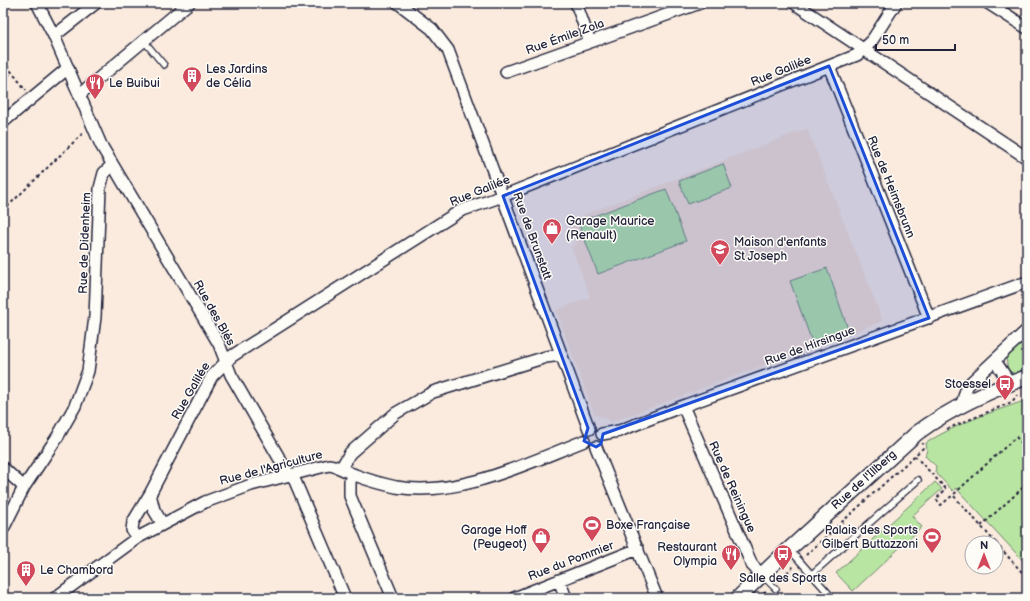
<svg xmlns="http://www.w3.org/2000/svg" width="1030" height="601" font-family="'Balsamiq Sans',sans-serif">
	<style>
		.built { fill: #f8dfcc }
		.green { fill: #b9e5a2; stroke: #6e846e }
		.lines { fill: none; stroke-linecap: round; stroke-linejoin: round }
		.service-casing { stroke: #22223b; stroke-width: 8 }
		.minor-casing { stroke: #22223b; stroke-width: 14 }
		.tertiary-casing { stroke: #22223b; stroke-width: 17 }
		.path { stroke: #22223b; stroke-width: 2; stroke-dasharray: 3 3; stroke-linecap: butt }
		.service { stroke: #fdfcf7; stroke-width: 5.5 }
		.minor { stroke: #fdfcf7; stroke-width: 11 }
		.tertiary { stroke: #fdfcf7; stroke-width: 14 }
		.marked { fill: #1d4ed8; fill-opacity: 0.2; stroke: #1d4ed8; stroke-width: 3; stroke-linejoin: round }
		.labels { text-anchor: middle; dominant-baseline: central; stroke-width: 3; stroke-linejoin: round; paint-order: stroke }
		.street-label { font-size: 12px; fill: #22223b; stroke: #fdfcf7 }
		.poi-label { font-size: 12px; fill: #22223b; stroke: #fdfcf7; text-anchor: start }
	</style>
	<rect width="100%" height="100%" fill="#faebde"/>
	<filter id="ink" filterUnits="userSpaceOnUse"><feTurbulence type="fractalNoise" baseFrequency=".025" numOctaves="2"/><feDisplacementMap in="SourceGraphic" scale="8" xChannelSelector="R" yChannelSelector="G"/><feConvolveMatrix kernelMatrix="1 2 1 2 8 2 1 2 1" color-interpolation-filters="sRGB"/></filter>
	<g filter="url(#ink)">
		<path class="built" d="M807 128 883 321 612 422 594 414 556 310 590 297 571 246 577 244 568 221Z"/>
		<path class="green" d="M723 164 732 188 688 204 679 181Z
			M666 189 686 241 598 274 578 222Z
			M827 268 848 329 812 342 790 281Z
			M1027 339V371L1015 374 1008 370 1006 358Z
			M1027 400V565L956 488 953 491 935 472 936 466 925 456 927 450 926 443C957 423 992 412 1027 400Z
			M935 482 942 489 912 516 922 527 853 591 836 573Z"/>
		<g class="lines">
			<g class="service-casing">
				<path id="service" d="M144 41 164 65
					M789 549 830 595
					M812 574 918 480
					M762 575 776 589"/>
			</g>
			<g class="minor-casing">
				<path id="minor" d="M37 3 54 36 101 145 219 344 231 375 289 475
					M398 3 432 29 448 50 589 429
					M576 3 590 42
					M794 3 1027 158
					M988 3 1027 28
					M54 36 96 3
					M829 66 929 318
					M506 72 700 3
					M80 94 189 3
					M3 122 68 68
					M995 361 1010 383
					M962 404 967 386 1027 330
					M683 406 752 565 762 575
					M602 434 619 431 683 406 1027 282
					M596 447 657 598
					M3 468 24 487
					M341 468 350 453 396 413 433 392 546 357 561 355
					M292 474 345 598
					M353 474 350 481V496L393 598
					M150 494 154 510 162 523
					M3 529 24 487 58 436 75 406 88 371 95 317 100 188 104 173 112 165
					M137 538 132 530 133 522 150 494 212 376 232 356 460 211 503 196 857 55 871 42 896 3
					M559 580 566 598
					M55 598 137 538 205 502 251 485 329 465C339 466 346 472 355 475 368 480 382 484 396 487 458 498 527 463 584 441
					M514 598 638 549"/>
			</g>
			<g class="tertiary-casing">
				<path id="tertiary" d="M738 598 774 563 917 433C951 408 987 392 1027 377"/>
			</g>
			<path class="path" d="M3 61 26 90
				M3 80 12 72
				M3 211 84 132
				M947 429 1012 402 1017 395
				M915 456 946 489 936 499 941 505 953 495
				M981 526 1027 484
				M996 543 953 495 1016 437 1027 449
				M996 543 1027 578
				M806 555 923 448V443
				M778 581 794 566
				M759 598 767 591"/>
			<use href="#service" class="service"/>
			<use href="#minor" class="minor"/>
			<use href="#tertiary" class="tertiary"/>
		</g>
	</g>
	<path class="marked" d="M829 66 929 318 603 434 601 444 596 447 584 441 588 428 503 196Z"/>
	<defs>
		<g id="building-pin" transform="scale(1)"><path d="M0 17L-7.5 6A9.5 9.5 0 1 1 7.5 6Z" fill="#d1495b" stroke="#fdfcf7"/><path d="M-4-6H4V6H1V3H-1V6H-4ZM-2.5-4.3h1.7v1.8h-1.7ZM.8-4.3h1.7v1.8H.8ZM-2.5-1h1.7V.8h-1.7ZM.8-1h1.7V.8H.8Z" fill="#fff"/></g>
		<g id="restaurant-pin" transform="scale(1)"><path d="M0 17L-7.5 6A9.5 9.5 0 1 1 7.5 6Z" fill="#d1495b" stroke="#fdfcf7"/><path d="M-5-6h1v4h1v-4h1v4h1v-4h1v5L-1.5 .5V6h-2V.5L-5-1ZM5-6V6H3V1.5H1.5Q1.5-4 5-6Z" fill="#fff"/></g>
		<g id="shop-pin" transform="scale(1)"><path d="M0 17L-7.5 6A9.5 9.5 0 1 1 7.5 6Z" fill="#d1495b" stroke="#fdfcf7"/><path d="M-5-2.5h2.3a2.7 3.5 0 0 1 5.4 0H5L5.5 6h-11ZM-1.5-2.5h3a1.5 2.3 0 0 0-3 0Z" fill="#fff"/></g>
		<g id="school-pin" transform="scale(1)"><path d="M0 17L-7.5 6A9.5 9.5 0 1 1 7.5 6Z" fill="#d1495b" stroke="#fdfcf7"/><path d="M0-5L7-2L0 1L-7-2ZM-4 1L0 2.5L4 1V4Q0 6-4 4Z" fill="#fff"/></g>
		<g id="bus-pin" transform="scale(1)"><path d="M0 17L-7.5 6A9.5 9.5 0 1 1 7.5 6Z" fill="#d1495b" stroke="#fdfcf7"/><path d="M-5-6H5V4H4V6H2V4H-2V6H-4V4H-5ZM-3.5-4V0h7V-4ZM-3.5 1.2v1.5H-2V1.2ZM2 1.2v1.5H3.5V1.2Z" fill="#fff"/></g>
		<g id="stadium-pin" transform="scale(1)"><path d="M0 17L-7.5 6A9.5 9.5 0 1 1 7.5 6Z" fill="#d1495b" stroke="#fdfcf7"/><path d="M0-5a6.5 5 0 1 0 0 10a6.5 5 0 1 0 0-10ZM-3.5-1.8h7v3.6h-7Z" fill="#fff"/></g>
	</defs>
	<g fill-rule="evenodd">
		<use href="#building-pin" x="192" y="76"/>
		<use href="#restaurant-pin" x="95" y="83"/>
		<use href="#shop-pin" x="552" y="228"/>
		<use href="#school-pin" x="720" y="249"/>
		<use href="#bus-pin" x="1005" y="384"/>
		<use href="#stadium-pin" x="592" y="525"/>
		<use href="#shop-pin" x="541" y="537"/>
		<use href="#stadium-pin" x="932" y="537"/>
		<use href="#restaurant-pin" x="731" y="554"/>
		<use href="#bus-pin" x="783" y="554"/>
		<use href="#building-pin" x="26" y="570"/>
	</g>
	<g class="labels">
		<g class="street-label">
			<text transform="translate(565 37) rotate(-20)">Rue Émile Zola</text>
			<text transform="translate(781 71) rotate(-22)">Rue Galilée</text>
			<text transform="translate(891 187) rotate(68)">Rue de Heimsbrunn</text>
			<text transform="translate(480 191) rotate(-22)">Rue Galilée</text>
			<text transform="translate(532 236) rotate(70)">Rue de Brunstatt</text>
			<text transform="translate(85 243) rotate(-88)">Rue de Didenheim</text>
			<text transform="translate(214 313) rotate(61)">Rue des Blés</text>
			<text transform="translate(810 346) rotate(-20)">Rue de Hirsingue</text>
			<text transform="translate(191 391) rotate(-60)">Rue Galilée</text>
			<text transform="translate(271 468) rotate(-15)">Rue de l'Agriculture</text>
			<text transform="translate(864 480) rotate(-42)">Rue de l'Illberg</text>
			<text transform="translate(732 487) rotate(66)">Rue de Reiningue</text>
			<text transform="translate(571 561) rotate(-21)">Rue du Pommier</text>
		</g>
		<g class="poi-label">
			<text x="206" y="69">Les Jardins<tspan x="206" dy="14">de Célia</tspan></text>
			<text x="109" y="83">Le Buibui</text>
			<text x="566" y="221">Garage Maurice<tspan x="566" dy="14">(Renault)</tspan></text>
			<text x="734" y="242">Maison d'enfants<tspan x="734" dy="14">St Joseph</tspan></text>
			<text x="991" y="384" text-anchor="end">Stoessel</text>
			<text x="606" y="525">Boxe Française</text>
			<text x="527" y="530" text-anchor="end">Garage Hoff<tspan x="527" dy="14">(Peugeot)</tspan></text>
			<text x="918" y="530" text-anchor="end">Palais des Sports<tspan x="918" dy="14">Gilbert Buttazzoni</tspan></text>
			<text x="717" y="547" text-anchor="end">Restaurant<tspan x="717" dy="14">Olympia</tspan></text>
			<text x="40" y="570">Le Chambord</text>
			<text x="783" y="578" text-anchor="middle">Salle des Sports</text>
		</g>
	</g>
	<rect width="1030" height="601" fill="none" stroke="#fdfcf7" stroke-width="16"/>
	<rect x="8" y="8" width="1014" height="585" fill="none" stroke="#22223b" stroke-width="1.5" filter="url(#ink)"/>
	<g transform="translate(984 555)"><circle r="19" fill="#fdfcf7" stroke="#a5a5ac"/>
	<path d="M0-3L7 15L0 10L-7 15Z" fill="#d1495b"/>
	<text y="-6" font-size="11" font-weight="bold" text-anchor="middle" fill="#22223b">N</text>
	</g>
	<path d="M876 44v6h79v-6" fill="none" stroke="#22223b" stroke-width="2"/>
	<text x="882" y="44" font-size="12" fill="#22223b" stroke="#fdfcf7" stroke-width="3" paint-order="stroke">50 m</text>
</svg>
